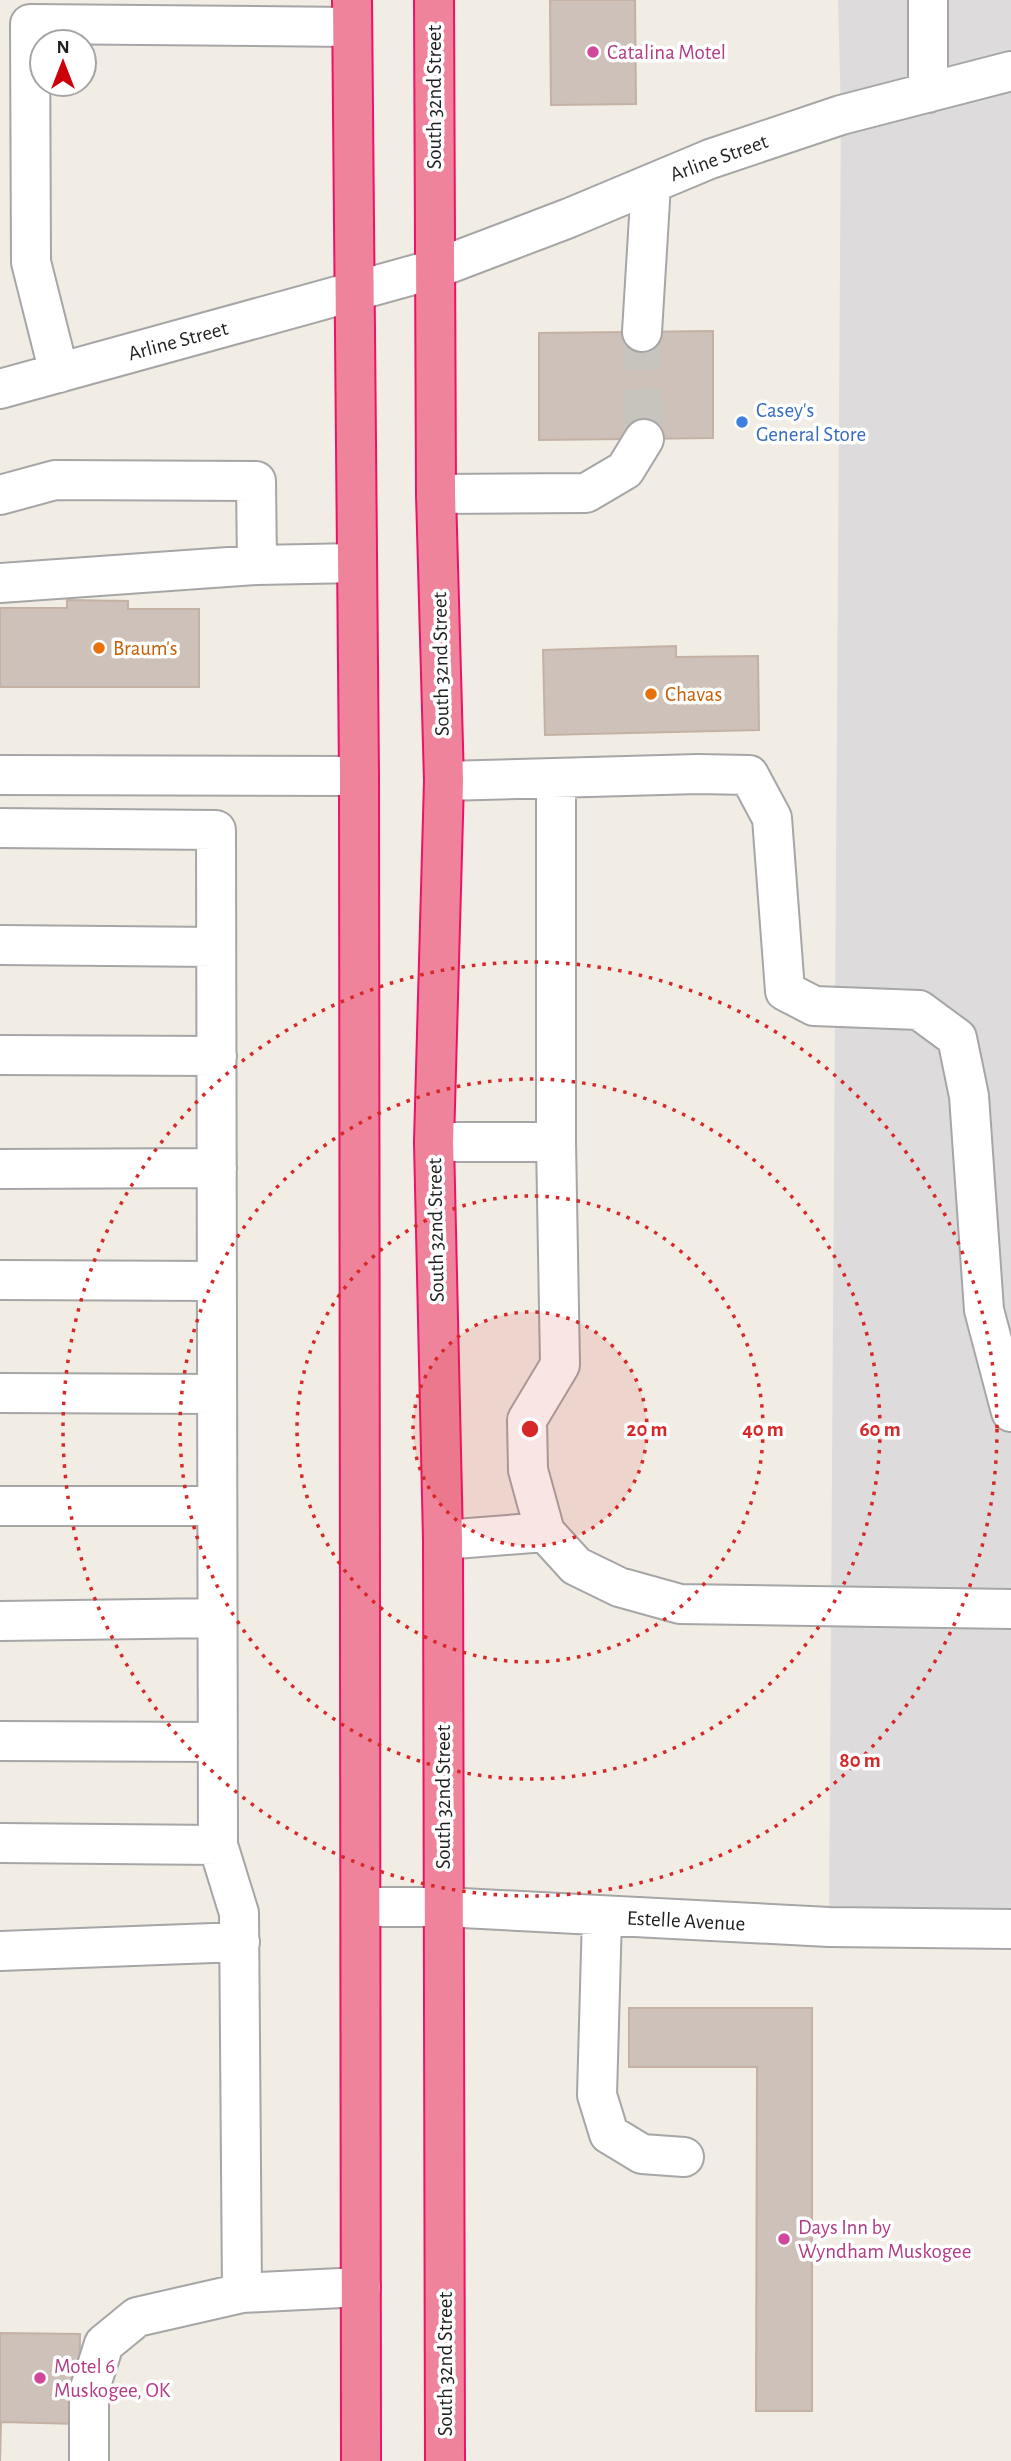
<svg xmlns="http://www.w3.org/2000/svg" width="1011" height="2461" font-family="'Alegreya Sans',sans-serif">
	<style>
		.residential { fill: #dddbdb }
		.building { fill: #cdc1b9; stroke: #c4b1a4; stroke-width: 2 }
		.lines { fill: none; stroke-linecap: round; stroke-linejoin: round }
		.minor-tunnel { stroke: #c7c3bd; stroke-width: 38; stroke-dasharray: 38 19; stroke-linecap: butt }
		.minor-casing { stroke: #a6a6a6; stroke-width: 42 }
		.highway-casing { stroke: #ed1267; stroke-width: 42 }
		.minor { stroke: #fff; stroke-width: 38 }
		.highway { stroke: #f0839c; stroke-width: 38 }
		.ring { fill: none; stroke: #d62828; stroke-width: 3.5; stroke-dasharray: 3.5 7 }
		.hotel-dot { fill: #d1479c; stroke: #fff; stroke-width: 2.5 }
		.shop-dot { fill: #3f7fe0; stroke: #fff; stroke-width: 2.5 }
		.food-dot { fill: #e8710a; stroke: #fff; stroke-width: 2.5 }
		.labels { text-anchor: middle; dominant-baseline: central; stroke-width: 7; stroke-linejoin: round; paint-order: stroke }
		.hotel-label { font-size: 21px; fill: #b23c85; stroke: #fff; text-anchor: start }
		.street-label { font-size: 21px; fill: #1f1f1f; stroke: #fff }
		.shop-label { font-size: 21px; fill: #366cbe; stroke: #fff; text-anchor: start }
		.food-label { font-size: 21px; fill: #c56008; stroke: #fff; text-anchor: start }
		.centre { fill: #d62828; stroke: #fff; stroke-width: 3.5 }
		.ring-label { font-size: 21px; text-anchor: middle; font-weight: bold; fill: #d62828; stroke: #fff; stroke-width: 7; stroke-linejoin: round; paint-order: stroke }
	</style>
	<rect width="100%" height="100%" fill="#f1ece4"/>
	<path class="residential" d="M838 0H1011V1929L829 1927 841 115Z"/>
	<path class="building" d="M550 0H635L636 104 551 105Z
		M713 331V438L539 440V333Z
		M67 600 128 601V609H199V687H0V608H67Z
		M676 646V657L758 656 759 730 545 735 543 650Z
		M629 2008H812V2411H756L757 2067H629Z
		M0 2333 80 2334 79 2424 1 2422 0 2461Z"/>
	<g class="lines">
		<path class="minor-tunnel" d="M642 332 644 439"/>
		<g class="minor-casing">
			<path id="minor" d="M928 0V93
				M642 332 651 184
				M59 373 31 262 30 24 352 27
				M0 389 435 269 569 218 710 159 841 115 1011 71
				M436 494 586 493 625 470 644 439
				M0 495 55 480 256 481 257 565
				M0 583 257 565 357 563
				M0 775 359 776
				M556 778V1142L560 1365 527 1420 528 1470 545 1532 576 1566 619 1587 680 1604 1011 1609
				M444 781 698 774 749 775 772 818 785 991 814 1006 919 1010 957 1038 969 1096 984 1310 1011 1412
				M0 828 216 830 218 1845 239 1913 242 2293
				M0 945 216 947
				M0 1055 217 1056
				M434 1142H556
				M0 1169 217 1168
				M0 1280 217 1281
				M0 1393 217 1394
				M0 1506H217
				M443 1540 545 1532
				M0 1621 217 1618
				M0 1741 218 1742
				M0 1843 218 1845
				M361 1907H443L829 1927 1011 1929
				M602 1916 597 2095 609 2134 642 2154 684 2157
				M0 1951 240 1942
				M89 2461V2391L104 2344 137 2317 242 2293 361 2287"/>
		</g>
		<g class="highway-casing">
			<path id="highway" d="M352 0 359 776 361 2461
				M434 0 436 494 444 781 434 1142 443 1540 445 2461"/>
		</g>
		<use href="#minor" class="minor"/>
		<use href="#highway" class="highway"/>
	</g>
	<circle cx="530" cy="1429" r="117" fill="#d62828" fill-opacity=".12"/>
	<g class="ring">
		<circle cx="530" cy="1429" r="117"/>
		<circle cx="530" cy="1429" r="233"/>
		<circle cx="530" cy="1429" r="350"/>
		<circle cx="530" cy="1429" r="467"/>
	</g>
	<g class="hotel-dot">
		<circle cx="593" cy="52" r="7"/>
		<circle cx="784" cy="2239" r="7"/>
		<circle cx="40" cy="2378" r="7"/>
	</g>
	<circle class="shop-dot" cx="742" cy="422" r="7"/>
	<g class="food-dot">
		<circle cx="99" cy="648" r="7"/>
		<circle cx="651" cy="694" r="7"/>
	</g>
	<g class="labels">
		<g class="hotel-label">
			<text x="607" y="52">Catalina Motel</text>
			<text x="798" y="2227">Days Inn by<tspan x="798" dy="24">Wyndham Muskogee</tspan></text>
			<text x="54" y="2366">Motel 6<tspan x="54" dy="24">Muskogee, OK</tspan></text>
		</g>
		<g class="street-label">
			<text transform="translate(434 97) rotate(-90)">South 32nd Street</text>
			<text transform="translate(719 158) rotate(-20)">Arline Street</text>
			<text transform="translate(178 341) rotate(-15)">Arline Street</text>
			<text transform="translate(441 664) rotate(-91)">South 32nd Street</text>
			<text transform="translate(436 1230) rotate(-91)">South 32nd Street</text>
			<text transform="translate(443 1797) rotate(-90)">South 32nd Street</text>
			<text transform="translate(686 1921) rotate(3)">Estelle Avenue</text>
			<text transform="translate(445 2364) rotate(-90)">South 32nd Street</text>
		</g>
		<g class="shop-label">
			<text x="756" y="410">Casey's<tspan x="756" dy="24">General Store</tspan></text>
		</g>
		<g class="food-label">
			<text x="113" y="648">Braum's</text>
			<text x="665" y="694">Chavas</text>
		</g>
	</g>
	<circle cx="530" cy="1429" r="10" class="centre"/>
	<g class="ring-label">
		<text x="647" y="1436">20 m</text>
		<text x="763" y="1436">40 m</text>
		<text x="880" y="1436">60 m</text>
		<text x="860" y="1767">80 m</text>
	</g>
	<g transform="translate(63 63)"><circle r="33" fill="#ffffff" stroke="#a5a5a5" stroke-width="2"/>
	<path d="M0-5L12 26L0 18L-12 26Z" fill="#cd0009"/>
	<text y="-10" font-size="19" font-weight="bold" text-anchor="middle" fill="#1f1f1f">N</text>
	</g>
</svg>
